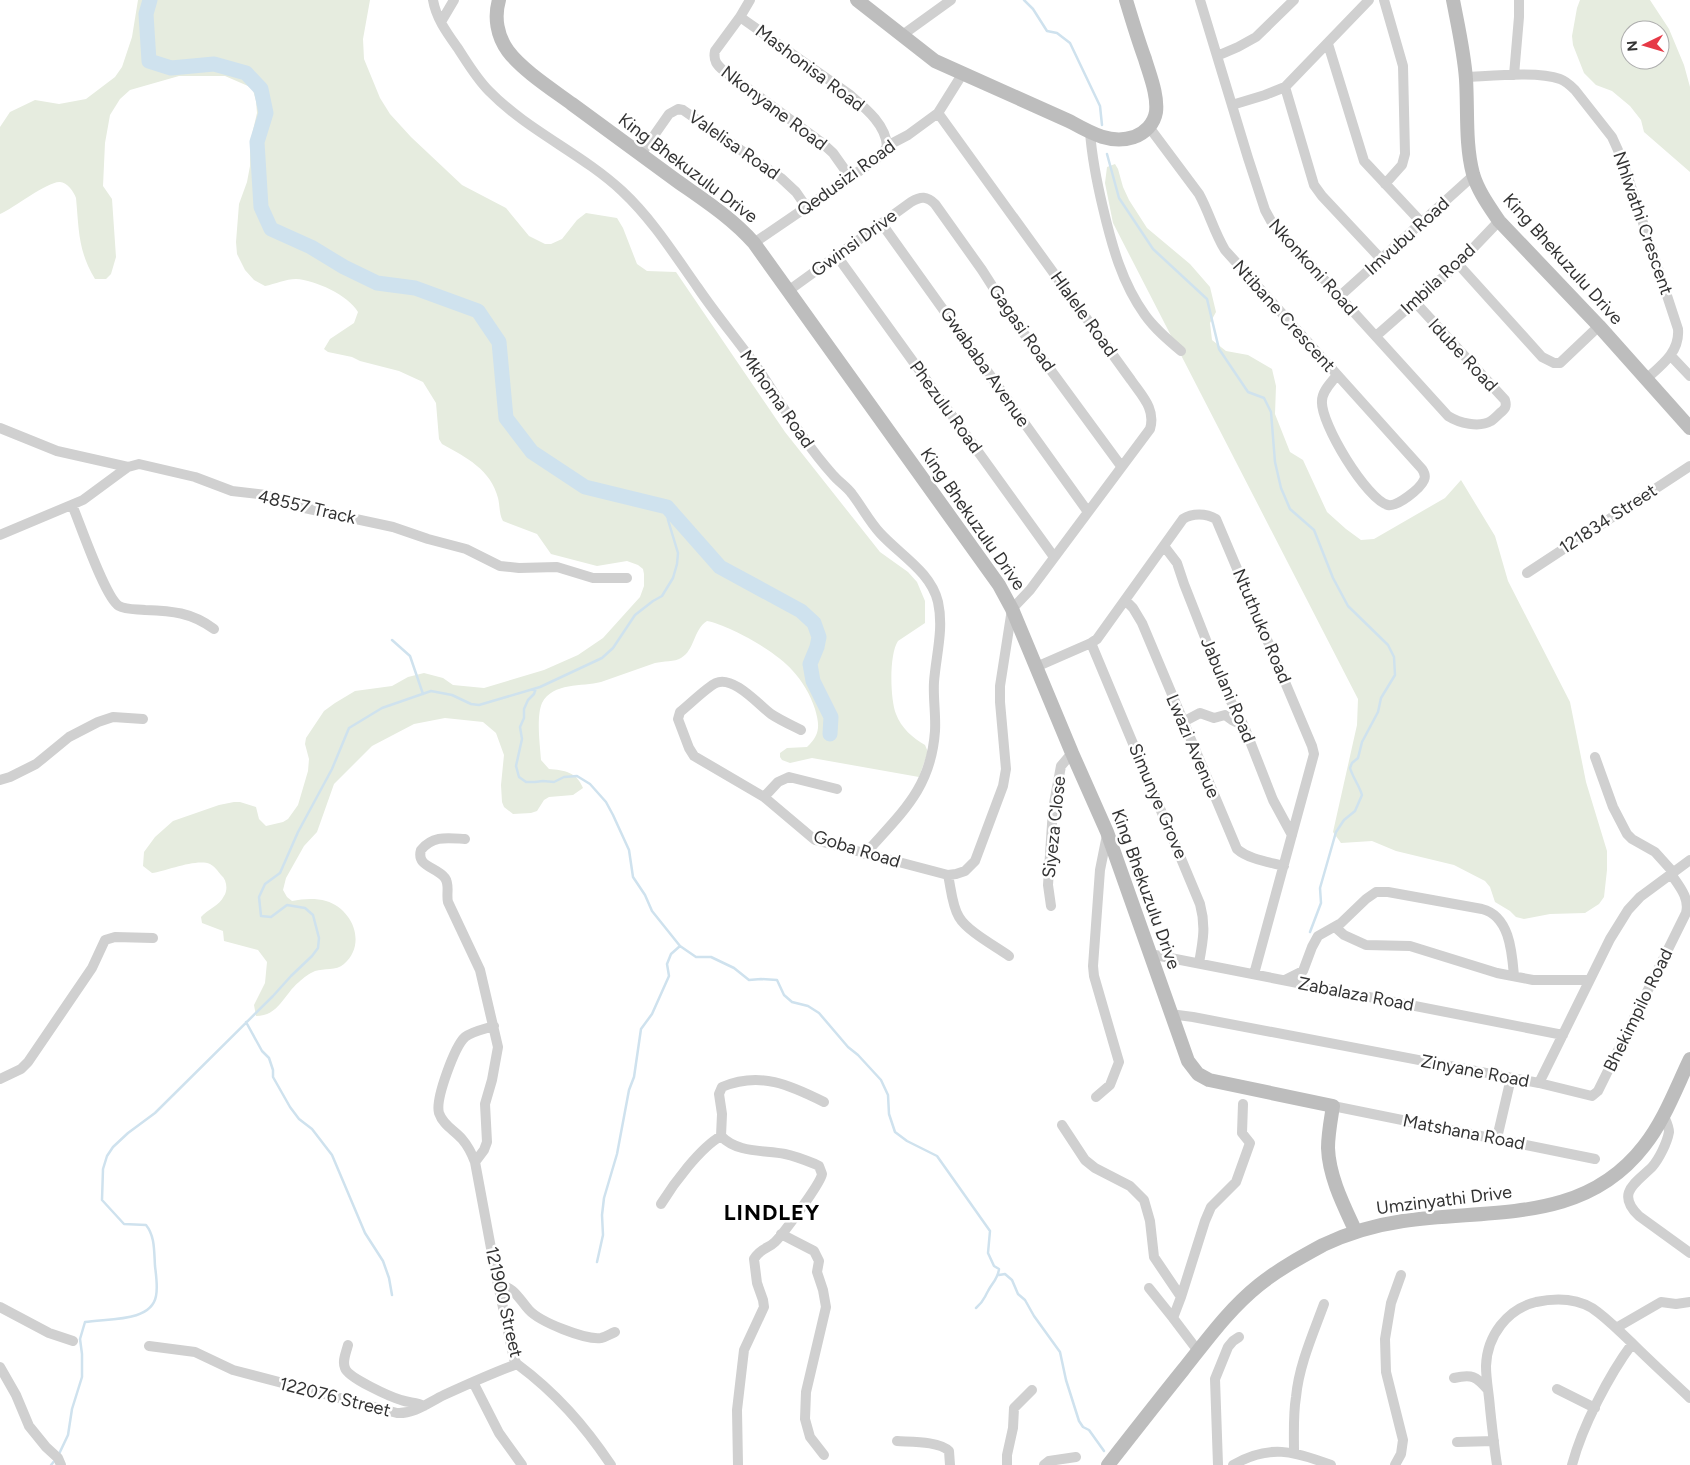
<svg xmlns="http://www.w3.org/2000/svg" width="1690" height="1465" font-family="Figtree,sans-serif">
	<style>
		.green { fill: #e6ecdf; fill-rule: evenodd }
		.lines { fill: none; stroke-linecap: round; stroke-linejoin: round }
		.stream { stroke: #cfe2ee; stroke-width: 2.5 }
		.river { stroke: #cfe2ee; stroke-width: 15 }
		.street { stroke: #d0d0d0; stroke-width: 10 }
		.secondary { stroke: #bdbdbd; stroke-width: 14 }
		.labels { text-anchor: middle; dominant-baseline: central; stroke-width: 5; stroke-linejoin: round; paint-order: stroke }
		.street-label { font-size: 18px; fill: #333; stroke: #fff }
		.district-label { font-size: 22px; font-weight: bold; letter-spacing: 1px; fill: #000; stroke: #fff }
	</style>
	<rect width="100%" height="100%" fill="#fff"/>
	<path class="green" d="M138 0H370L363 39 364 59 380 98 390 114 411 137 462 185 506 208 529 236 545 244H551L562 239 577 220 586 213 617 218 623 228 637 264 647 271 676 272 785 432 880 552 908 572 917 582 925 601V623L898 641C889 654 890 699 896 714 901 728 913 738 925 745L928 752 919 777 812 758 790 763 782 760 780 757V753L787 748 807 747C820 735 820 726 815 709 810 694 803 682 792 670 777 652 729 625 707 621 693 630 695 650 681 658 675 662 663 661 655 663 637 669 619 676 601 682 582 687 553 682 542 703 536 717 540 745 541 760L549 769C564 770 577 772 583 788L573 795 549 797 544 800 537 811 531 813 513 814 504 807 502 802 501 785 504 755 496 733 483 722 445 718 414 724 372 746 334 784 317 832 304 846 286 878 283 890 287 897 292 901C303 899 315 898 326 901 353 909 367 944 344 964 336 971 324 968 315 971 310 973 303 978 299 982 284 994 279 1016 256 1016L254 1005 265 983 267 962 258 950 224 941 223 931 202 923 201 917C208 909 219 906 224 896 228 890 227 880 221 875 218 871 214 866 210 864 197 858 166 871 152 873L143 866 144 852 155 837 173 821 219 805 234 802H240L256 807 259 819 266 826 283 822 288 819 298 805 308 771 309 759 305 744 306 738 324 711 335 703 355 691 392 686 408 677 424 673 443 678 453 685 484 688 544 670 578 655 603 638 640 597 644 586V574L643 569 638 565 627 561 597 566 551 554 537 534 503 521C499 514 500 506 498 498 491 470 466 457 442 444L439 439 436 403 423 382 399 371 360 361 352 357 328 352 324 349 330 339 354 323 358 312C348 295 315 280 296 279 286 279 275 284 265 286L254 280 245 270 237 254 236 242 239 204 247 182 250 166V143L257 113 256 101 253 90 248 86 225 76H179L130 90 120 99 110 115 105 143 103 186 112 199 116 257 111 274 106 279H95C78 251 79 230 76 198 74 192 67 182 60 182 48 181 14 208 0 214V127L10 112 35 100 59 104 86 99 115 77 122 67 132 37Z
		M1580 0H1650L1669 29 1684 65 1690 87V172L1644 132 1641 120 1630 106 1612 91 1596 85 1584 73 1573 45 1572 36 1577 8ZM1630 30H1660V60H1630Z
		M1115 164 1118 169 1123 187 1129 200 1147 228 1190 264 1210 287 1216 312 1210 323 1212 340 1226 351 1248 355 1272 369 1276 386 1275 414 1290 452 1303 460 1327 512 1346 529 1361 540 1374 539 1445 498 1461 480 1495 536 1508 581 1570 702 1586 782 1607 851V870L1604 897 1599 904 1585 913 1550 914 1524 919 1516 917 1510 911 1495 902 1490 887 1485 881 1454 865 1396 851 1372 841 1341 843 1333 832 1357 725 1358 699 1113 223 1105 183 1107 167Z"/>
	<g class="lines">
		<path class="stream" d="M1024 0 1033 9 1047 31 1057 33 1070 43 1100 106 1102 125
			M1107 154 1119 198 1153 249 1207 299 1219 349 1248 392 1264 398 1271 412 1275 462 1281 488 1290 509 1314 530 1333 578 1348 606 1388 645 1394 657 1395 675 1381 698 1378 712 1362 742 1358 758 1352 763 1350 768C1353 778 1359 785 1362 795L1355 811 1344 820 1336 832 1320 888 1321 903 1310 932
			M392 640 410 656 423 694
			M536 688 534 694 528 700 524 709V718L520 727 522 739 516 766 519 777 526 782H535L543 781 554 782 564 777 577 776 590 784 606 802 613 815 629 850 633 877 645 895 652 911 680 946 696 957H711L734 968 749 980 761 979 777 980 784 995 792 1002 808 1006 819 1013 848 1047 858 1055 881 1080 888 1095 889 1114 895 1132 907 1141 937 1156 990 1231 988 1253 994 1266 999 1269C998 1279 992 1283 988 1291 983 1300 984 1301 976 1308
			M246 1022 262 1051 269 1058 273 1070V1077L290 1107 299 1119 312 1129 332 1155 365 1233 383 1261 389 1278 392 1295
			M597 1262 603 1235 602 1215 604 1198 617 1154 629 1090 634 1077 641 1029 652 1014 669 976 667 964 671 954 680 946
			M999 1275 1005 1274 1012 1280 1018 1294 1025 1300 1034 1316 1060 1352 1066 1380 1079 1421 1083 1427 1089 1430 1104 1451
			M59 1454 68 1435 72 1409 82 1377V1354L80 1339 85 1322C106 1318 151 1323 156 1296 158 1287 156 1275 155 1266 154 1251 155 1236 146 1225L124 1224 102 1200 103 1169 107 1156 113 1147 128 1133 155 1113 273 996 291 976 312 956 318 948 319 938 313 915 305 908 287 905 271 917 261 916 259 897 265 884 280 873 298 832 332 769 349 728 382 708 431 691 452 695 471 704 479 705 540 687 602 658 613 648 635 615 653 601 662 596 673 578 677 564 678 553 668 520 667 507
			M51 1465 56 1459"/>
		<path class="river" d="M150 0 146 14 149 61 171 68 214 64 246 73 261 89 266 113 257 142 261 207 271 229 311 247 344 267 377 283 415 288 478 311 499 342 506 418 532 452 585 487 667 507 720 567 801 611 814 623 819 637 817 647 810 664 813 681 831 717 830 734"/>
		<path class="street" d="M433 0C436 18 447 33 457 47 467 62 476 78 489 91 528 131 581 153 622 191 652 219 674 254 698 288 717 316 739 342 759 370 783 406 804 443 833 475 839 482 847 487 852 494 862 507 869 521 880 533 900 555 931 572 938 602 944 629 936 655 934 682 933 698 936 715 935 731 931 789 901 813 865 854
			M1200 0 1248 158 1265 210 1271 221 1448 416C1459 423 1479 428 1491 421 1494 419 1497 416 1500 413 1505 409 1507 407 1505 400L1415 302
			M1384 0 1403 66 1405 154 1402 165 1385 184
			M740 17 750 0
			M441 22 454 0
			M901 36 951 0
			M1328 44 1364 161 1422 223
			M1217 56 1238 47 1256 37 1294 0
			M1514 75 1519 17V0
			M1466 77C1490 76 1538 71 1560 79 1566 81 1571 86 1575 90L1612 137 1622 159 1678 329C1680 352 1662 365 1646 379
			M1285 87 1314 185 1322 196 1381 259
			M1232 105 1265 95 1285 87 1369 0
			M1149 127 1199 194C1209 212 1214 232 1225 250L1422 469C1424 472 1426 476 1424 480 1420 489 1397 507 1388 505 1367 500 1320 423 1322 401 1322 391 1331 383 1337 375
			M1090 132C1092 158 1097 183 1103 208 1112 246 1122 283 1145 315 1155 329 1168 340 1181 351
			M641 154 669 114 678 109 683 110 781 178 796 192 807 208
			M850 177 833 153 821 142 724 71C717 65 713 61 715 51L740 17 849 94C864 107 886 124 887 146
			M882 224 1088 512
			M754 243 874 161 883 153 887 146 908 135 938 113
			M837 256 1054 557
			M1458 264 1542 357 1554 363H1560L1599 326
			M788 291 911 202C921 196 927 196 935 204L982 270 1014 320 1121 466
			M1340 296 1474 175
			M1376 336 1458 264 1499 221
			M1671 356 1690 376
			M0 428 57 451 128 467
			M72 505C80 523 105 598 119 606 126 610 137 609 145 610 172 611 191 612 214 629
			M0 535 83 500 121 472 128 467 139 464 195 477 232 491 266 495 300 507 393 527 428 539 466 549 500 566 519 568 557 567 593 578H627
			M1164 546 1177 563 1184 584 1228 696 1244 726 1273 800 1292 835
			M1527 573 1690 466
			M1125 600 1133 608 1142 623 1237 849C1248 859 1269 862 1284 866
			M1091 643 1200 904C1206 926 1203 941 1199 963
			M1036 667 1091 643 1097 639 1183 519C1192 513 1206 513 1216 519L1312 746 1314 754 1254 974
			M1183 722 1200 713 1214 718 1225 715 1232 720 1244 726
			M801 730C791 725 780 720 771 714 759 705 733 675 716 683 707 687 689 705 680 712L678 719 689 748 694 756 764 797 815 840 948 875 956 874 965 871 975 861 1003 786 1006 769 1000 702V686L1012 609 1030 590 1150 429C1156 409 1142 396 1131 380L938 113 963 73
			M1595 757 1613 807 1627 834 1632 839 1655 852 1673 872
			M0 780 10 777 36 764 69 737 98 722 113 717 143 719
			M764 797 778 782 789 777 837 789
			M465 839C448 838 433 835 421 850 416 867 437 867 445 878 450 885 446 894 448 902L480 970 498 1047 492 1080 485 1104 487 1142 484 1150 475 1162
			M948 875C951 888 952 906 959 917 967 931 995 946 1009 956
			M1051 906 1048 885 1053 809 1061 766 1072 753
			M1335 927 1344 935 1366 945 1410 946 1497 973 1533 980H1589
			M1150 954 1563 1035
			M1285 980 1303 971 1312 947 1318 936 1341 923 1366 899 1376 892H1388L1482 909C1510 916 1512 953 1514 976
			M1170 1014 1193 1017 1539 1083 1592 1096 1598 1091 1686 913C1690 898 1679 886 1671 874
			M494 1026C485 1029 473 1031 465 1037 455 1046 435 1099 439 1113 443 1125 454 1130 462 1139 468 1146 472 1154 475 1162L496 1275 514 1359 517 1364C556 1393 584 1425 611 1465
			M0 1079 21 1069 28 1062 92 968 105 940 115 937 153 938
			M1539 1083 1610 939 1628 910 1640 897 1690 860
			M1096 1097 1110 1085 1119 1062 1094 976 1093 966 1100 870 1107 835
			M1333 1106 1595 1159
			M1663 1114C1665 1119 1669 1126 1669 1132 1667 1143 1659 1159 1652 1167 1636 1183 1615 1193 1639 1216L1690 1253
			M1062 1125 1085 1160 1095 1168 1130 1186 1144 1200 1150 1221 1154 1257 1181 1297
			M721 1136 722 1114 719 1094 722 1087C760 1071 790 1085 824 1102
			M1497 1138 1511 1078
			M661 1204C674 1183 700 1148 721 1136 737 1153 763 1150 785 1154 795 1156 805 1160 815 1164L819 1166 822 1174C821 1183 783 1234 775 1242 768 1249 760 1248 754 1259L757 1283 763 1300 764 1307 744 1350 737 1410 738 1465
			M781 1234 814 1251 819 1261 817 1272 823 1290 826 1307 806 1392 805 1419 810 1437 824 1455
			M498 1285C514 1286 519 1299 529 1310 540 1322 585 1340 601 1338 606 1337 610 1334 615 1332
			M1149 1288 1173 1318
			M0 1307 49 1333 73 1341
			M1616 1328 1661 1302 1676 1304 1690 1302
			M348 1345C346 1353 342 1361 345 1368 348 1378 391 1397 401 1400 409 1403 417 1402 424 1406
			M149 1346 195 1352 233 1370 397 1413C415 1414 429 1402 444 1395 468 1384 492 1373 517 1364
			M1198 1351 1173 1318 1181 1297 1205 1221 1211 1207 1236 1182 1250 1143 1242 1133 1243 1104
			M0 1367 16 1395 29 1426 46 1447 58 1458 61 1465
			M1454 1378C1472 1374 1476 1376 1488 1390
			M473 1382 499 1433 522 1465
			M1557 1389 1595 1408
			M897 1441C911 1442 939 1441 949 1451L950 1465
			M1457 1442 1494 1441
			M1294 1452C1294 1434 1293 1415 1296 1397 1299 1365 1313 1334 1324 1304
			M1007 1465V1455L1013 1428 1014 1408 1032 1390
			M1044 1465 1049 1461 1076 1457
			M1218 1465 1215 1379 1228 1347 1233 1341 1239 1337
			M1233 1465C1269 1444 1294 1451 1331 1465
			M1395 1465 1401 1454 1403 1440 1386 1372 1385 1339 1391 1303 1401 1275
			M1497 1465C1494 1446 1492 1427 1490 1408 1489 1394 1486 1380 1486 1366 1487 1336 1507 1309 1536 1302 1555 1298 1575 1298 1592 1308 1607 1318 1619 1331 1632 1343 1651 1362 1671 1380 1690 1398
			M1572 1465C1582 1427 1609 1375 1632 1344"/>
		<path class="secondary" d="M499 0C494 17 497 36 508 51 522 70 553 90 572 104 607 130 642 155 677 181 704 200 732 218 754 243L999 585 1012 609 1072 753 1107 832 1188 1061 1198 1074 1209 1080 1333 1106C1331 1119 1328 1134 1328 1148 1329 1177 1344 1206 1356 1232
			M857 0 935 61 1069 121C1089 132 1110 145 1134 137 1145 133 1154 124 1156 112 1158 95 1150 76 1145 59 1138 40 1132 20 1126 0
			M1453 0C1458 26 1464 52 1466 79 1468 110 1465 144 1473 174 1478 191 1489 206 1499 221L1599 326 1690 428
			M1108 1465C1133 1433 1158 1401 1183 1370 1207 1340 1229 1309 1259 1285 1279 1269 1301 1257 1323 1245 1348 1233 1376 1225 1403 1221 1490 1208 1583 1225 1644 1146 1664 1121 1676 1088 1690 1059"/>
	</g>
	<g class="labels">
		<g class="street-label">
			<text transform="translate(810 68) rotate(37)">Mashonisa Road</text>
			<text transform="translate(774 108) rotate(37)">Nkonyane Road</text>
			<text transform="translate(734 145) rotate(35)">Valelisa Road</text>
			<text transform="translate(688 168) rotate(37)">King Bhekuzulu Drive</text>
			<text transform="translate(846 178) rotate(-36)">Qedusizi Road</text>
			<text transform="translate(1643 223) rotate(71)">Nhlwathi Crescent</text>
			<text transform="translate(1407 236) rotate(-42)">Imvubu Road</text>
			<text transform="translate(854 243) rotate(-36)">Gwinsi Drive</text>
			<text transform="translate(1563 259) rotate(48)">King Bhekuzulu Drive</text>
			<text transform="translate(1313 267) rotate(48)">Nkonkoni Road</text>
			<text transform="translate(1438 279) rotate(-43)">Imbila Road</text>
			<text transform="translate(1084 314) rotate(54)">Hlalele Road</text>
			<text transform="translate(1284 316) rotate(48)">Ntibane Crescent</text>
			<text transform="translate(1022 328) rotate(55)">Gagasi Road</text>
			<text transform="translate(1463 355) rotate(47)">Idube Road</text>
			<text transform="translate(985 367) rotate(55)">Gwababa Avenue</text>
			<text transform="translate(777 399) rotate(55)">Mkhoma Road</text>
			<text transform="translate(946 407) rotate(54)">Phezulu Road</text>
			<text transform="translate(307 507) rotate(13)">48557 Track</text>
			<text transform="translate(973 519) rotate(55)">King Bhekuzulu Drive</text>
			<text transform="translate(1608 519) rotate(-33)">121834 Street</text>
			<text transform="translate(1262 626) rotate(67)">Ntuthuko Road</text>
			<text transform="translate(1228 690) rotate(67)">Jabulani Road</text>
			<text transform="translate(1193 746) rotate(67)">Lwazi Avenue</text>
			<text transform="translate(1158 801) rotate(67)">Simunye Grove</text>
			<text transform="translate(1054 827) rotate(-84)">Siyeza Close</text>
			<text transform="translate(857 849) rotate(17)">Goba Road</text>
			<text transform="translate(1146 889) rotate(70)">King Bhekuzulu Drive</text>
			<text transform="translate(1356 994) rotate(11)">Zabalaza Road</text>
			<text transform="translate(1638 1010) rotate(-64)">Bhekimpilo Road</text>
			<text transform="translate(1475 1071) rotate(11)">Zinyane Road</text>
			<text transform="translate(1464 1132) rotate(11)">Matshana Road</text>
			<text transform="translate(1444 1200) rotate(-7)">Umzinyathi Drive</text>
			<text transform="translate(504 1302) rotate(77)">121900 Street</text>
			<text transform="translate(335 1397) rotate(14)">122076 Street</text>
		</g>
		<g class="district-label">
			<text x="772" y="1212">LINDLEY</text>
		</g>
	</g>
	<g transform="translate(1645 45) rotate(265)"><circle r="24" fill="#ffffff" stroke="#adadad"/>
	<path d="M0-4L9 19L0 12L-9 19Z" fill="#e63946"/>
	<text y="-8" font-size="14" font-weight="bold" text-anchor="middle" fill="#333333">N</text>
	</g>
</svg>
